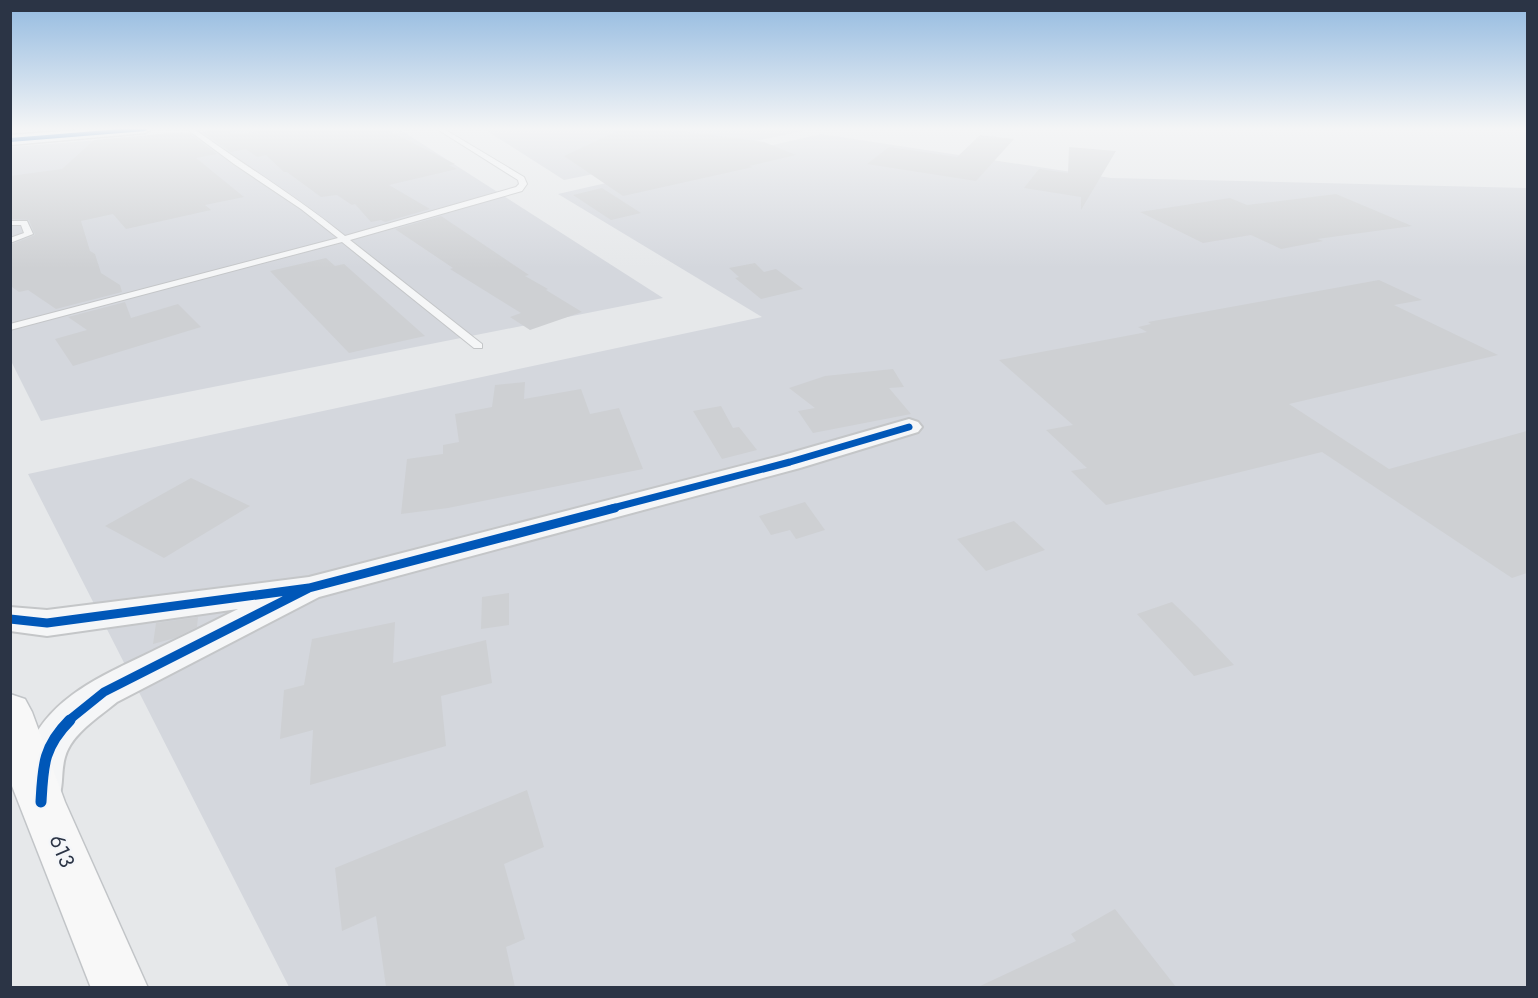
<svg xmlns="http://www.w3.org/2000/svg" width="1538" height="998" font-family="Jost,sans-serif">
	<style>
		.built { fill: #d4d7dd }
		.building { fill: #ced0d3 }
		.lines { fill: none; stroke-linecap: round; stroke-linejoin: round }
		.service-casing { stroke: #c4c6c8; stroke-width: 2 }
		.minor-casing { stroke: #c4c6c8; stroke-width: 4 }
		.tertiary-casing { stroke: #c4c6c8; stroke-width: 3 }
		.primary-casing { stroke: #c2c5c8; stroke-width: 3 }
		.service { fill: #f5f6f7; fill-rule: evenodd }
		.minor { fill: #f5f6f7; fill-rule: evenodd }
		.tertiary { fill: #f5f6f7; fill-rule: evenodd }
		.primary { fill: #f8f8f8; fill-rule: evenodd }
		.cycleway-far3-casing { stroke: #f4f6f9; stroke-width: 6 }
		.cycleway-far2-casing { stroke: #f4f6f9; stroke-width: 10 }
		.cycleway-far1-casing { stroke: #f4f6f9; stroke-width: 13 }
		.cycleway-casing { stroke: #f4f6f9; stroke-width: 15 }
		.cycleway-far3 { stroke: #0057b8; stroke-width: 4 }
		.cycleway-far2 { stroke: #0057b8; stroke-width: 7 }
		.cycleway-far1 { stroke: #0057b8; stroke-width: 9 }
		.cycleway { stroke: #0057b8; stroke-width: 11 }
		.labels { text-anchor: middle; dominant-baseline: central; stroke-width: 4.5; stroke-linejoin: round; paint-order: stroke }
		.near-street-label { font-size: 21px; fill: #2b3445; stroke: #f4f6f9 }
	</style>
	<rect width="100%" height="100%" fill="#e6e8ea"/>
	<path class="built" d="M239 129H399L663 298 41 421 11 361V147Z
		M484 129H788L804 131 564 180Z
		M821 134 1111 178 1527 188V987H289L28 474 762 317 558 194Z"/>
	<path class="building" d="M227 129 235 135 271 129H385L455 164 449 165 457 169 389 185 430 209 385 222 381 220 371 222 355 204 352 205 337 195 321 197 287 172H284L266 155 257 157 246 149 231 152 202 132Z
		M622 129H654L672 132 682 131 764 142 796 155 749 166 753 167 623 196 564 156Z
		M182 132 185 135 190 134 217 154 196 158 244 197 205 205 211 210 126 229 113 214 81 221 90 251 95 254 101 273 120 285 122 292 56 309 28 290 19 292 12 287 10 245 35 235 29 220 10 219V176L62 169 94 140Z
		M980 135 1014 139 976 181 867 164 889 147 957 157Z
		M1069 147 1116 151 1081 210V197L1024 188 1039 169 1068 173Z
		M602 188 641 213 611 220 573 195Z
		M1336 194 1412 226 1317 239 1323 241 1281 249 1251 235 1203 243 1140 212 1230 198 1247 205Z
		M441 216 529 275 525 276 548 289 546 290 582 312 530 330 510 317 521 313 450 269 453 268 395 229Z
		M326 258 335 266 344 264 425 336 349 353 270 271Z
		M755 263 764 272 776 269 803 289 761 299 735 278 739 277 729 268Z
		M1379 280 1422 300 1394 305 1498 355 1289 404 1389 469 1527 431V573L1512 578 1322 452 1106 505 1071 471 1087 468 1046 430 1073 425 999 360 1147 332 1138 327 1151 324 1148 322Z
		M125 302 131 318 178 304 201 327 73 366 55 339 87 330 68 317Z
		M893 369 904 387 889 388 911 414 813 433 798 411 815 408 789 388 825 376Z
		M525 382 524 399 581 389 590 414 619 408 643 469 448 508 401 514 407 459 443 454V445L459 442 455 414 492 407 495 385Z
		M721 406 733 428 739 427 757 450 722 459 693 411Z
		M191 478 250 506 164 558 105 526Z
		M805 502 825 530 796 539 790 530 771 535 759 516Z
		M1014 521 1045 550 986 571 957 539Z
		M509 593V625L481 629 482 597Z
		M1172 602 1198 627 1234 665 1194 676 1137 614Z
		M198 617 197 627 175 638 153 644 156 623Z
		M395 622 393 663 486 640 492 683 441 696 446 746 310 785 313 730 280 739 284 690 304 685 312 639Z
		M527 790 544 847 504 864 525 939 506 947 515 987H386L376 916 342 931 335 868Z
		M1115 909 1176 987H978L1076 941 1071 934Z"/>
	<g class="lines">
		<g class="service-casing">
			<path id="service" d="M187 129H194C244 165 297 197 345 236L516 187 519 184 518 180 437 129H444L524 177 527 184 522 191 350 240 482 344V348H474L342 242 10 330V324L338 238 301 209 234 164Z
				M10 221H27L33 234 10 243V238L24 233 21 225H10Z"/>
		</g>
		<g class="minor-casing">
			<path id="minor" d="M909 419 918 422 922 427 918 432 800 468 319 597 117 702C99 717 71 734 65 757 60 775 65 786 56 804L42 809 28 804C20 787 21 768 28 751 48 696 107 674 155 650 182 637 210 623 238 609L47 636 10 631V607L47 610 309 577 780 456Z"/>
		</g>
		<g class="tertiary-casing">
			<path id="tertiary" d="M92 129H152L145 133 10 145V135Z"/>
		</g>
		<g class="primary-casing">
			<path id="primary" d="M10 694 25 699 32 712 65 802 148 988H91L10 781Z"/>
		</g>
		<use href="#service" class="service"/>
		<use href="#minor" class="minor"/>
		<use href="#tertiary" class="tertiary"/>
		<use href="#primary" class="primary"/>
		<g class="cycleway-far3-casing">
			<path id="cycleway-far3" d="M10 140 145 129"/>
		</g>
		<g class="cycleway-far2-casing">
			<path id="cycleway-far2" d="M609 509 790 462 909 427"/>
		</g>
		<g class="cycleway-far1-casing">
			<path id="cycleway-far1" d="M309 588 615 508
				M10 619 47 623 309 588 104 692 68 721"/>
		</g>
		<g class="cycleway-casing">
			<path id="cycleway" d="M41 802C43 766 43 747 70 720"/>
		</g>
		<use href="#cycleway-far3" class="cycleway-far3"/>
		<use href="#cycleway-far2" class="cycleway-far2"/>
		<use href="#cycleway-far1" class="cycleway-far1"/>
		<use href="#cycleway" class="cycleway"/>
	</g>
	<linearGradient id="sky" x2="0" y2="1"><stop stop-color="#93bae0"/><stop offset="0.48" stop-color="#f4f5f6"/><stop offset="1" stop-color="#f4f5f6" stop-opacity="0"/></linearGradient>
	<rect width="1538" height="268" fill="url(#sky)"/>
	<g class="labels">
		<g class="near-street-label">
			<text transform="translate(62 851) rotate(67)">613</text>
		</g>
	</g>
	<rect width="1538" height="998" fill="none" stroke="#2b3445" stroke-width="24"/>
</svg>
